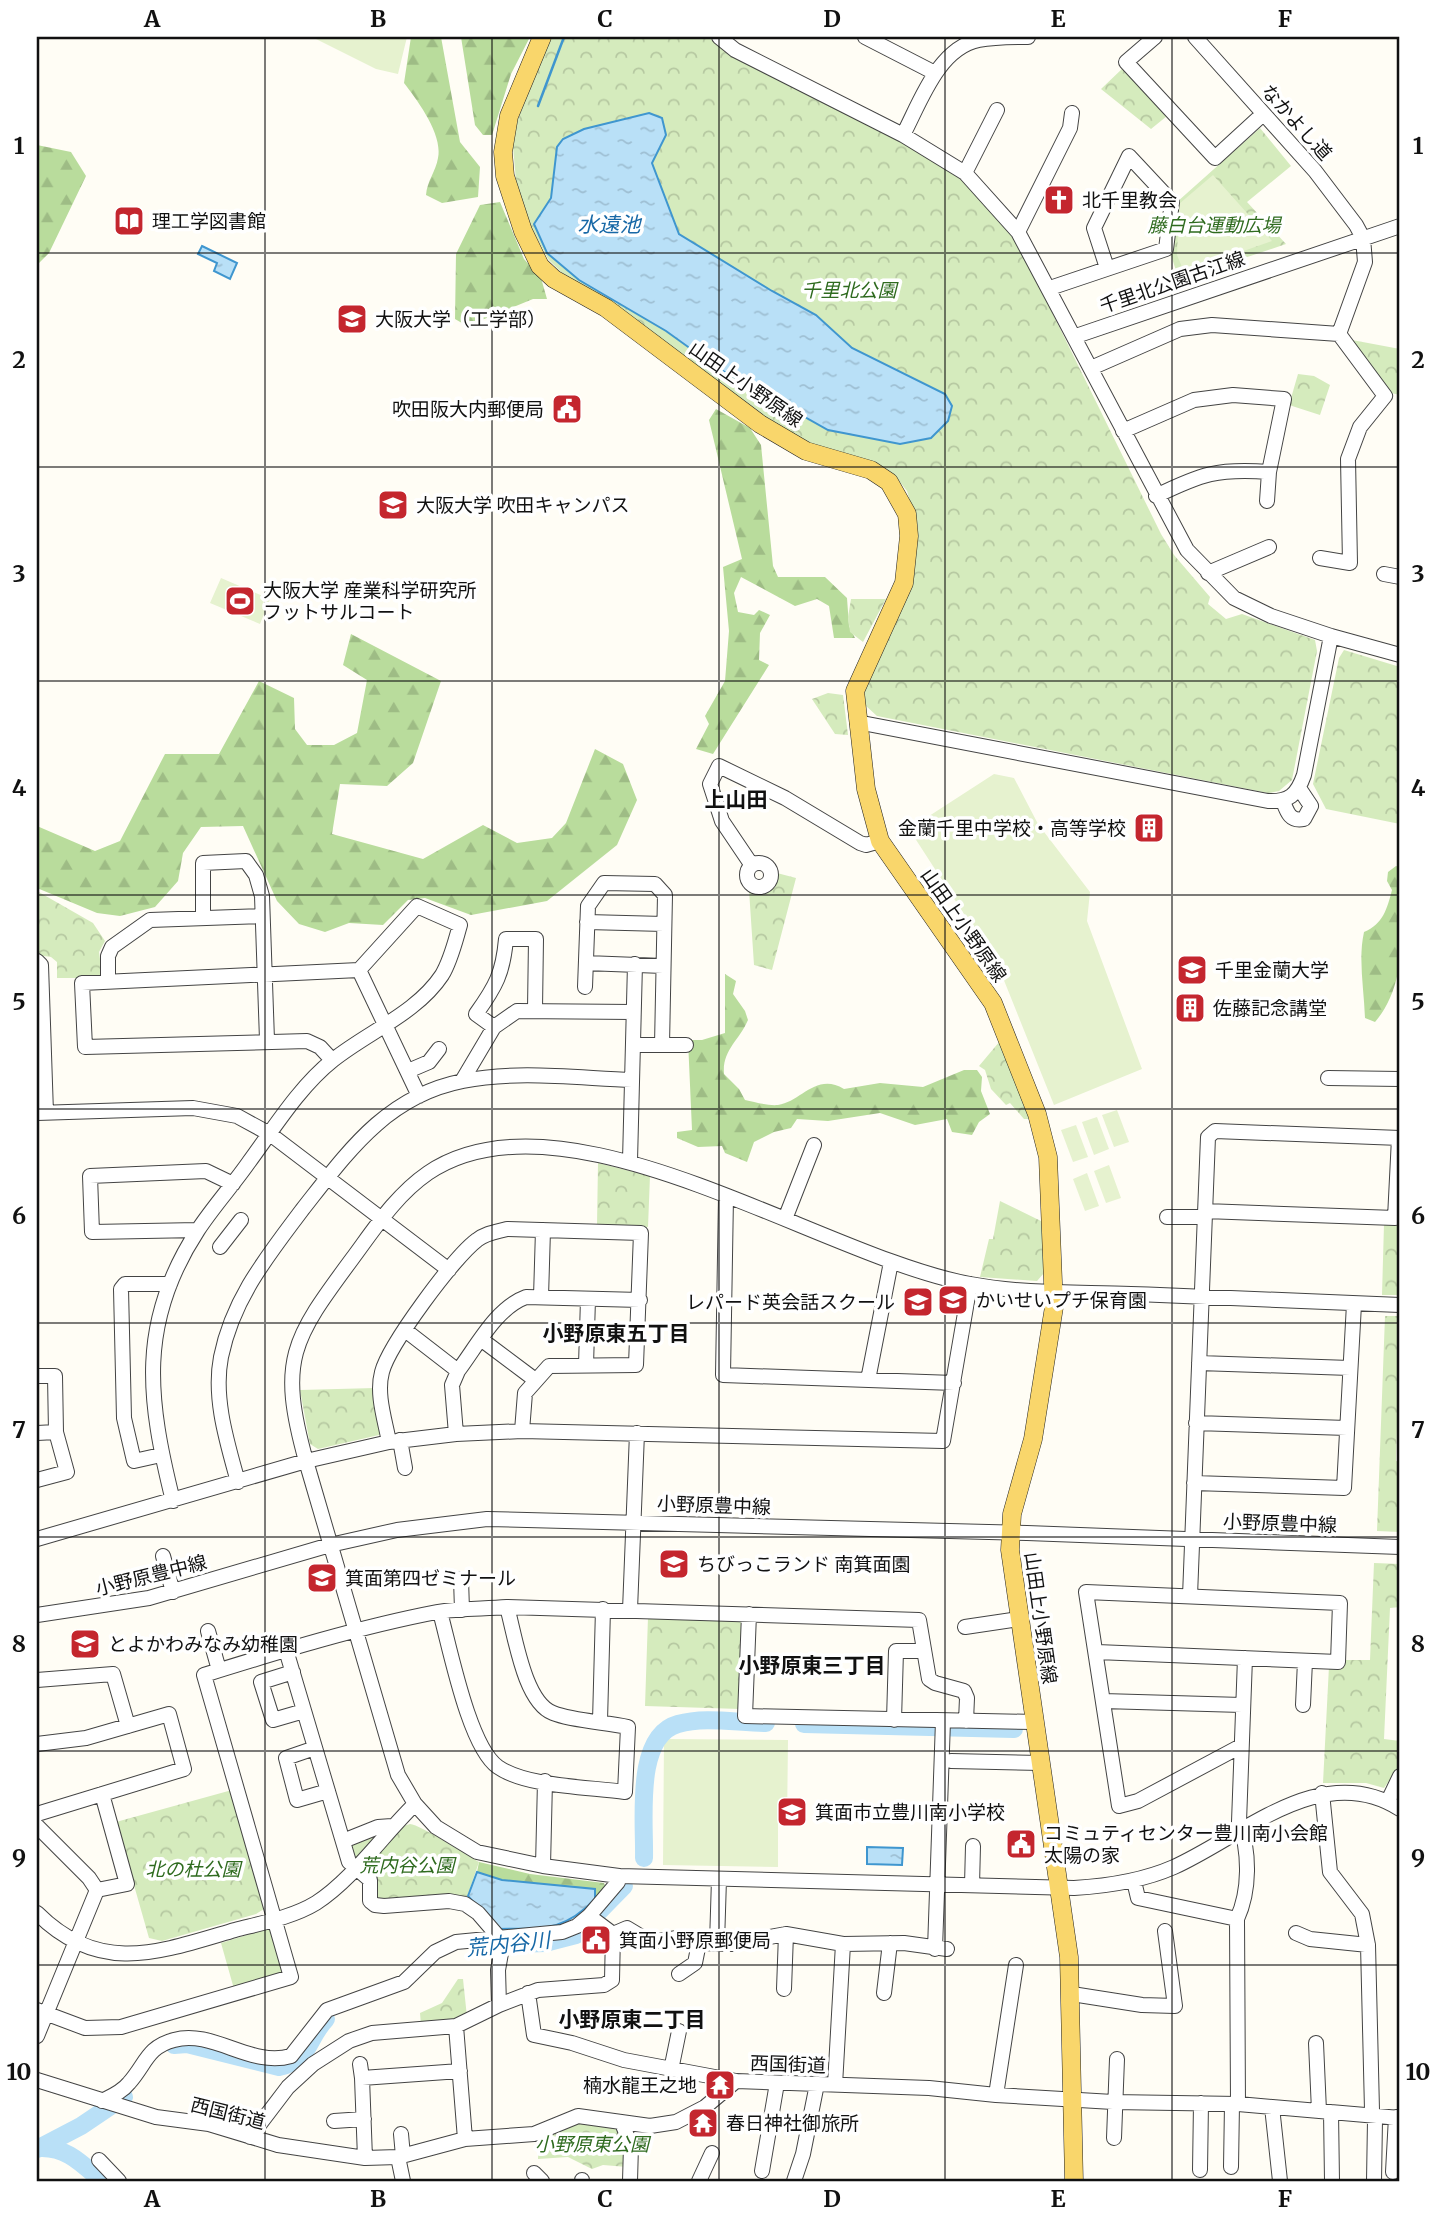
<svg xmlns="http://www.w3.org/2000/svg" width="1437" height="2218" font-family="Merriweather,'Noto Sans JP',serif">
	<style>
		.grass { fill: #d5ebbd }
		.forest { fill: url(#forest-firs) }
		.park { fill: url(#park-crowns) }
		.pitch { fill: #e6f2cf }
		.water { fill: url(#water-ripples); stroke: #3f96cf; stroke-width: 2 }
		.lines { fill: none; stroke-linecap: round; stroke-linejoin: round }
		.stream { stroke: #3f96cf; stroke-width: 2.5 }
		.river { stroke: #b9e0f7; stroke-width: 18 }
		.minor-casing { stroke: #444; stroke-width: 16 }
		.major-casing { stroke: #222; stroke-width: 19 }
		.minor { stroke: #fff; stroke-width: 14 }
		.major { stroke: #f9d66b; stroke-width: 18 }
		.grid { fill: none; stroke: #111; stroke-width: 2; stroke-opacity: 0.55 }
		.labels { text-anchor: middle; dominant-baseline: central; stroke-width: 7; stroke-linejoin: round; paint-order: stroke }
		.street-label { font-size: 19px; fill: #111; stroke: #fff }
		.poi-label { font-size: 19px; fill: #111; stroke: #fff; text-anchor: start }
		.park-label { font-size: 19px; font-style: italic; fill: #2f6b1f; stroke: #fff }
		.water-label { font-size: 21px; font-style: italic; fill: #1768a6; stroke: #fff }
		.neighbourhood-label { font-size: 21px; font-weight: bold; fill: #111; stroke: #fff }
		.neatline { fill: none; stroke: #111; stroke-width: 2.5 }
		.grid-label { font-size: 23px; text-anchor: middle; font-weight: bold; fill: #111 }
	</style>
	<defs>
		<pattern id="forest-firs" width="22" height="20" patternUnits="userSpaceOnUse" patternTransform="scale(1.75)"><rect width="22" height="20" fill="#b9dc9c"/><path d="M5 1l3.5 6h-7zM16 11l3.5 6h-7z" fill="#9ebc85"/></pattern>
		<pattern id="park-crowns" width="20" height="18" patternUnits="userSpaceOnUse" patternTransform="scale(1.75)"><rect width="20" height="18" fill="#d5ebbd"/><path d="M2 6a3 3 0 1 1 6 0M12 15a3 3 0 1 1 6 0" fill="none" stroke="#b6c8a1"/></pattern>
		<pattern id="water-ripples" width="26" height="14" patternUnits="userSpaceOnUse" patternTransform="scale(1.75)"><rect width="26" height="14" fill="#b9e0f7"/><path d="M2 4q2-2 4 0t4 0M15 11q2-2 4 0t4 0" fill="none" stroke="#9ebfd3"/></pattern>
	</defs>
	<rect width="100%" height="100%" fill="#fffdf5"/>
	<path class="grass" d="M267 1929 274 1931 285 1971 282 1976 234 1989 221 1943Z"/>
	<path class="forest" d="M411 37H441L460 142 480 167 478 197 442 203 426 195C427 181 436 171 438 158 443 134 417 100 404 83Z
		M461 37H530L511 74 492 135H483L475 125Z
		M37 145 71 152 86 176 49 253 37 265Z
		M500 202 524 259 541 278 547 299H533L467 326 455 319 456 254 480 205Z
		M716 409 750 428 761 445 773 566 778 577H825L847 598 849 626 855 638H834L829 606 817 599 795 606 741 577 734 593 738 612 754 615 759 610 770 615 760 633 759 660 769 665 713 754 696 749 709 724 705 716 725 681 729 631 723 567 742 559 709 420Z
		M351 634 441 681 413 763 387 786 340 784 332 834 423 859 483 825 517 843 552 838 566 823 595 749 623 764 637 800 617 845 547 901 471 915 425 898 408 900 383 925 349 923 325 932 299 924 277 901 243 826 201 827 183 853 178 881 155 907 120 916 97 913 37 888V826L95 851 120 841 165 754H219L259 681 294 698 295 729 307 745H334L357 733 367 680 343 665Z
		M1396 866 1400 867C1400 919 1411 980 1375 1022L1365 1018C1364 989 1358 959 1364 932 1383 924 1387 909 1392 890L1387 881 1388 872Z
		M725 974 736 981 733 994 745 1011 748 1020C739 1041 722 1050 724 1074L739 1089 745 1100C755 1102 768 1106 778 1105 801 1102 816 1072 844 1089L880 1083 923 1087 964 1070H977L982 1077 981 1091 990 1114 979 1122 972 1135 952 1132 947 1119 915 1125 880 1113 828 1121 797 1119 791 1128 774 1132 754 1142 747 1162 725 1153 722 1146 698 1147 677 1138V1132L692 1130 688 1040H702L725 1033Z
		M479 1862 530 1874 604 1883 606 1888 595 1899V1889L502 1880 477 1872Z"/>
	<path class="park" d="M549 37H708L732 55 900 141 962 180 1016 239 1161 534 1174 555 1210 597 1208 604 1226 619 1242 614 1315 640 1317 651 1292 780 1279 791 1268 793 877 716 865 705V691L911 588 918 528 907 491 896 477 808 443 764 418 622 310 562 273 548 259 529 223 516 181 512 135Z
		M1123 68 1167 116 1151 129 1101 89Z
		M1260 128 1291 166 1247 202 1286 244 1179 280 1171 255 1177 202Z
		M1352 340 1400 349V395L1391 393Z
		M1298 374 1314 376 1330 385 1320 415 1289 405Z
		M851 599H886L863 642 850 632 848 617Z
		M1344 650 1400 667V824L1326 809 1313 784 1339 658Z
		M828 693 843 695 848 735 835 734 812 699Z
		M777 873 796 878 772 970 754 965 749 890C761 894 766 892 776 883Z
		M37 891 93 923 105 941 99 952 102 973 97 978H57V962L51 957 37 955Z
		M1000 1041 1029 1119H1024L1010 1103 1006 1105 991 1089 985 1070 979 1066Z
		M598 1163 650 1176 648 1227 597 1225Z
		M1000 1201 1043 1222 1044 1273 1037 1281 980 1277 989 1239H993Z
		M1384 1224H1400V1295H1382Z
		M1385 1316H1400L1396 1461 1400 1462V1532L1377 1531Z
		M375 1388 381 1431 379 1435 318 1449 310 1444 300 1390Z
		M1374 1563 1400 1564V1607L1390 1608 1384 1739 1400 1741V1765L1384 1788 1366 1783H1323L1329 1666 1343 1667 1344 1660H1370Z
		M648 1617 738 1619 743 1625 740 1709 645 1706Z
		M232 1790 267 1907 256 1914 162 1941 149 1938 116 1822Z
		M410 1824C421 1825 465 1854 479 1862L466 1900 377 1903 349 1847 352 1842Z
		M458 1979H463L467 2017 458 2022 421 2025 420 2013 442 2003Z
		M574 2122 614 2124 628 2150 627 2167 603 2165 592 2169 568 2157 538 2159 539 2137Z"/>
	<path class="pitch" d="M312 37H407L398 74 376 69Z
		M1213 175 1272 241 1184 272 1177 255 1179 204Z
		M221 578 270 599 260 624 210 603Z
		M994 774 1014 778 1038 824 1090 892 1087 921 1142 1069 1054 1105 999 968 909 829Z
		M1117 1110 1129 1142 1114 1147 1102 1115Z
		M1097 1117 1109 1149 1094 1155 1082 1122Z
		M1076 1125 1088 1157 1073 1162 1061 1130Z
		M1109 1165 1121 1198 1106 1203 1094 1171Z
		M1087 1173 1099 1206 1085 1211 1073 1179Z
		M664 1739 788 1740 787 1824H778V1867L663 1865Z"/>
	<path class="water" d="M649 113 662 118 666 135 652 163 679 234 772 291 816 315 852 348 945 394 952 406 948 421 931 438 900 444 828 430 716 367 666 331 579 280 547 253 534 224 551 198 557 147 563 139 584 129Z
		M202 246 237 263 230 279 214 271 217 263 198 254Z
		M867 1847 903 1848 902 1865 867 1864Z
		M477 1872 502 1880 595 1889V1899C563 1933 541 1928 497 1929L468 1896Z"/>
	<g class="lines">
		<path class="stream" d="M538 106 564 37"/>
		<path class="river" d="M804 1724 1014 1729
			M644 1858C645 1821 634 1736 678 1724 705 1716 738 1723 766 1723
			M488 1945 545 1943 576 1935 624 1886
			M174 2045 187 2044 279 2067C312 2059 306 2040 326 2019
			M40 2148C67 2147 82 2164 102 2181
			M37 2149 81 2126 124 2097"/>
		<g class="minor-casing">
			<path id="minor" d="M719 37 735 50 903 135 965 173 1018 232 1187 550 1234 598 1271 616 1331 636
				M865 37 935 73
				M1155 37 1126 62 1215 158 1263 114
				M1195 37 1315 171 1356 225 1363 238 1365 262 1339 334
				M903 135C920 103 938 48 979 40 994 37 1012 37 1028 37
				M965 173 997 110
				M1018 232 1070 128 1072 113
				M1050 288 1166 249 1172 202 1129 156 1094 228 1107 268
				M1076 336 1400 226
				M1091 368 1180 329 1212 325 1339 334 1385 396 1360 427 1348 459 1350 563 1320 558
				M1123 431 1194 400 1233 395 1284 399 1269 472C1218 468 1201 474 1156 496
				M1267 501 1269 472
				M1208 573 1269 547
				M1384 574 1400 577
				M857 722 1268 801C1289 802 1297 795 1304 775L1331 636 1400 655
				M1283 801C1287 812 1290 822 1304 819L1311 806 1299 788
				M747 875a12 12 0 1 1 24 0a12 12 0 1 1-24 0Z
				M751 864 722 821 710 784 719 766 785 798 860 843 866 845 880 841
				M203 917V863L246 861 256 875 262 896 267 1040
				M587 922 664 924
				M37 961 41 965 46 1113
				M586 963 663 966
				M359 970 419 1096
				M108 981V956L112 947 150 920 262 916
				M585 987 588 906 604 883 655 884 665 895 662 1045
				M494 1027 476 1014C496 986 503 973 506 939H536L535 1009
				M633 1045H686
				M408 1071 429 1062 439 1049
				M1328 1078 1400 1079
				M462 1081 494 1027 517 1011 633 1012
				M37 1113 193 1108 237 1116 270 1134 449 1270
				M630 1161 635 964
				M726 1197 723 1375 954 1383
				M1205 1211 1395 1218 1399 1138
				M1167 1217H1204
				M785 1219 814 1145
				M198 1230 92 1232 90 1176 206 1171 233 1184
				M220 1247 241 1220
				M541 1297 543 1230
				M1400 1305C1311 1302 1221 1297 1131 1294 1078 1292 1023 1294 970 1284 823 1258 565 1080 428 1173 396 1195 375 1228 352 1259 292 1340 278 1360 306 1461L398 1775 415 1804 436 1827 477 1852 543 1866 619 1876 1074 1888C1109 1886 1142 1881 1174 1867 1243 1836 1322 1759 1400 1809
				M405 1330 458 1371 452 1385 456 1434
				M482 1340 534 1379
				M1199 1363 1350 1368
				M586 1365 588 1299
				M458 1371C477 1346 496 1308 526 1297L640 1300
				M37 1376H55L56 1432 67 1472 37 1480
				M868 1380 891 1262
				M1196 1423 1347 1428
				M37 1433 56 1432
				M400 1440 405 1468
				M389 1442C385 1420 376 1394 382 1372 389 1345 454 1257 477 1240 486 1233 496 1232 507 1229L641 1233 636 1365 549 1366 525 1393 522 1431
				M161 1455 134 1461 124 1418 121 1289 125 1284H170
				M238 1482C227 1442 213 1398 221 1357 233 1298 267 1257 302 1210 347 1153 386 1096 463 1081 517 1070 577 1078 632 1080
				M1194 1483 1344 1488 1354 1304
				M173 1501C148 1400 137 1323 198 1230 213 1207 233 1185 249 1162 274 1128 300 1086 333 1060 368 1032 417 1013 442 975 451 960 455 942 460 925L417 906 359 970 82 983 85 1047 307 1041 320 1047 332 1060
				M37 1539 306 1461 389 1442 456 1434 522 1431 943 1441 970 1284
				M163 1556 173 1592
				M461 1579 462 1610
				M1190 1596 1208 1137 1215 1131 1400 1138
				M630 1610 637 1433
				M440 1612C450 1648 469 1747 498 1767 527 1787 590 1787 625 1792L628 1727C605 1722 573 1721 553 1713 524 1702 515 1635 507 1607
				M749 1614 745 1716 1034 1722
				M37 1615 149 1598 330 1545 397 1530 487 1519 1027 1533 1400 1547
				M965 1627 1019 1619
				M208 1631 219 1670
				M286 1650 349 1862 370 1880V1901L375 1905 384 1906 449 1901 465 1904 478 1913 503 1942 498 1970 499 2005
				M1097 1652 1338 1662 1340 1603 1086 1592 1119 1806 1138 1801 1241 1746
				M293 1672 261 1682 273 1720 304 1711
				M37 1680 113 1674 128 1726
				M1103 1701 1242 1705
				M1303 1705 1305 1661
				M894 1720 896 1651H924
				M600 1721 603 1609
				M37 1744 86 1738 169 1714 184 1769 37 1814
				M315 1748 286 1758 297 1800 328 1791
				M951 1761 1041 1763
				M1322 1793 1330 1872 1362 1914 1368 1945 1372 2110 1375 2120 1374 2181
				M1388 1801 1400 1776
				M37 1826 89 1878 97 1890 37 2036
				M343 1841 378 1827 392 1826
				M543 1866 545 1781
				M1134 1881 1138 1898 1237 1919
				M972 1885 973 1846
				M97 1890 127 1884 102 1794
				M37 1913C100 1976 160 1952 235 1930 262 1923 293 1917 316 1903 352 1880 384 1834 415 1804
				M1296 1933 1310 1939 1368 1945
				M613 1934 627 1928 647 1940 658 1941 683 1937 699 1943 732 1944 786 1934 843 1944 904 1943 947 1949
				M717 1943 719 1879
				M935 1949 943 1721
				M679 1974 695 1963 699 1943
				M784 1989 786 1934
				M528 1993 534 2035 572 2043 624 2060 736 2081
				M884 1993 890 1943
				M1072 1994 1142 2005 1175 2006 1165 1931
				M37 2010 85 2028 121 2027 291 1977 204 1675C281 1651 359 1627 437 1612 460 1608 484 1609 507 1607L919 1620 929 1679 935 1683 964 1691 967 1698 966 1721
				M456 2026 465 2139
				M1316 2043 1319 2111
				M360 2064 362 2078
				M671 2070 679 2031
				M37 2080 156 2117 209 2124 278 2145 365 2158 398 2157 465 2139 534 2134 578 2116 650 2126 676 2122 705 2107 736 2081 929 2088 996 2095 1113 2102 1238 2104 1400 2118
				M835 2085 843 1944
				M996 2095 1016 1965
				M102 2101C112 2096 122 2092 129 2083 146 2064 147 2047 174 2040 213 2029 251 2068 291 2056L327 2010 404 1982 435 1952 456 1942 562 1932 577 1926 589 1916 618 1882 619 1876
				M1238 2104 1237 1919C1250 1891 1250 1852 1239 1822L1245 1658
				M1272 2107 1280 2181
				M1331 2112 1332 2181
				M334 2121 364 2119
				M622 2123 631 2146 630 2181
				M401 2134 403 2156
				M250 2137 288 2087 313 2064 349 2041 372 2033 456 2026 499 2005 538 1990 604 1985 612 1980 613 1934 589 1916
				M1114 2138 1117 2059
				M398 2157 403 2181
				M365 2158 362 2078 460 2071
				M99 2160 119 2181
				M1231 2167 1232 2104
				M1200 2170 1201 2103
				M762 2171 777 2083
				M1393 2172 1396 2117
				M534 2173 542 2181
				M582 2181V2180
				M699 2181 712 2153
				M794 2181 803 2154 817 2084"/>
		</g>
		<g class="major-casing">
			<path id="major" d="M542 37 509 116 503 152 505 176 523 231 540 266 554 279 606 308 760 424 806 451 871 470 889 482 907 514 909 536 904 583 855 691 866 789 880 841 993 1003 1037 1114 1048 1157 1054 1307 1033 1439 1012 1514 1010 1550 1069 1957 1074 2181"/>
		</g>
		<use href="#minor" class="minor"/>
		<use href="#major" class="major"/>
	</g>
	<path class="grid" d="M265 37V2181M492 37V2181M719 37V2181M945 37V2181M1172 37V2181M37 253H1400M37 467H1400M37 681H1400M37 895H1400M37 1109H1400M37 1323H1400M37 1537H1400M37 1751H1400M37 1965H1400"/>
	<defs>
		<g id="church-square" transform="scale(1.575)"><rect x="-9" y="-9" width="18" height="18" rx="4" fill="#c4262e" stroke="#fff"/><path d="M-1.2-6h2.4v3.5h3.3v2.4h-3.3V6h-2.4V-.1h-3.3v-2.4h3.3Z" fill="#fff"/></g>
		<g id="library-square" transform="scale(1.575)"><rect x="-9" y="-9" width="18" height="18" rx="4" fill="#c4262e" stroke="#fff"/><path d="M-6-4Q-3-5.5-.7-3.5V5Q-3 3-6 4ZM6-4Q3-5.5 .7-3.5V5Q3 3 6 4Z" fill="#fff"/></g>
		<g id="university-square" transform="scale(1.575)"><rect x="-9" y="-9" width="18" height="18" rx="4" fill="#c4262e" stroke="#fff"/><path d="M0-5L7-2L0 1L-7-2ZM-4 1L0 2.5L4 1V4Q0 6-4 4Z" fill="#fff"/></g>
		<g id="civic-square" transform="scale(1.575)"><rect x="-9" y="-9" width="18" height="18" rx="4" fill="#c4262e" stroke="#fff"/><path d="M-.6-6.5H3V-4.5H.6V-3L4-1V1h2V6H-6V1h2V-1L-.6-3ZM-1.2 2.5V6h2.4V2.5Z" fill="#fff"/></g>
		<g id="stadium-square" transform="scale(1.575)"><rect x="-9" y="-9" width="18" height="18" rx="4" fill="#c4262e" stroke="#fff"/><path d="M0-5a6.5 5 0 1 0 0 10a6.5 5 0 1 0 0-10ZM-3.5-1.8h7v3.6h-7Z" fill="#fff"/></g>
		<g id="building-square" transform="scale(1.575)"><rect x="-9" y="-9" width="18" height="18" rx="4" fill="#c4262e" stroke="#fff"/><path d="M-4-6H4V6H1V3H-1V6H-4ZM-2.5-4.3h1.7v1.8h-1.7ZM.8-4.3h1.7v1.8H.8ZM-2.5-1h1.7V.8h-1.7ZM.8-1h1.7V.8H.8Z" fill="#fff"/></g>
		<g id="school-square" transform="scale(1.575)"><rect x="-9" y="-9" width="18" height="18" rx="4" fill="#c4262e" stroke="#fff"/><path d="M0-5L7-2L0 1L-7-2ZM-4 1L0 2.5L4 1V4Q0 6-4 4Z" fill="#fff"/></g>
		<g id="temple-square" transform="scale(1.575)"><rect x="-9" y="-9" width="18" height="18" rx="4" fill="#c4262e" stroke="#fff"/><path d="M0-6L5-2H3V0L6.5 2.5H4V6H1.5V3h-3V6H-4V2.5H-6.5L-3 0V-2H-5Z" fill="#fff"/></g>
	</defs>
	<g fill-rule="evenodd">
		<use href="#church-square" x="1059" y="200"/>
		<use href="#library-square" x="129" y="221"/>
		<use href="#university-square" x="352" y="319"/>
		<use href="#civic-square" x="567" y="409"/>
		<use href="#university-square" x="393" y="505"/>
		<use href="#stadium-square" x="240" y="601"/>
		<use href="#building-square" x="1149" y="828"/>
		<use href="#university-square" x="1192" y="970"/>
		<use href="#building-square" x="1190" y="1008"/>
		<use href="#school-square" x="953" y="1300"/>
		<use href="#school-square" x="918" y="1302"/>
		<use href="#school-square" x="674" y="1564"/>
		<use href="#school-square" x="322" y="1578"/>
		<use href="#school-square" x="85" y="1644"/>
		<use href="#school-square" x="792" y="1812"/>
		<use href="#civic-square" x="1021" y="1844"/>
		<use href="#civic-square" x="596" y="1940"/>
		<use href="#temple-square" x="720" y="2085"/>
		<use href="#temple-square" x="703" y="2123"/>
	</g>
	<g class="labels">
		<g class="street-label">
			<text transform="translate(1297 122) rotate(48)">なかよし道</text>
			<text transform="translate(1172 282) rotate(-19)">千里北公園古江線</text>
			<text transform="translate(746 384) rotate(35)">山田上小野原線</text>
			<text transform="translate(964 925) rotate(55)">山田上小野原線</text>
			<text transform="translate(714 1505) rotate(2)">小野原豊中線</text>
			<text transform="translate(1280 1523) rotate(2)">小野原豊中線</text>
			<text transform="translate(151 1575) rotate(-14)">小野原豊中線</text>
			<text transform="translate(1041 1618) rotate(82)">山田上小野原線</text>
			<text transform="translate(788 2064) rotate(2)">西国街道</text>
			<text transform="translate(228 2113) rotate(14)">西国街道</text>
		</g>
		<g class="poi-label">
			<text x="1082" y="200">北千里教会</text>
			<text x="152" y="221">理工学図書館</text>
			<text x="375" y="319">大阪大学（工学部）</text>
			<text x="544" y="409" text-anchor="end">吹田阪大内郵便局</text>
			<text x="416" y="505">大阪大学 吹田キャンパス</text>
			<text x="263" y="590">大阪大学 産業科学研究所<tspan x="263" dy="22">フットサルコート</tspan></text>
			<text x="1126" y="828" text-anchor="end">金蘭千里中学校・高等学校</text>
			<text x="1215" y="970">千里金蘭大学</text>
			<text x="1213" y="1008">佐藤記念講堂</text>
			<text x="976" y="1300">かいせいプチ保育園</text>
			<text x="895" y="1302" text-anchor="end">レパード英会話スクール</text>
			<text x="697" y="1564">ちびっこランド 南箕面園</text>
			<text x="345" y="1578">箕面第四ゼミナール</text>
			<text x="108" y="1644">とよかわみなみ幼稚園</text>
			<text x="815" y="1812">箕面市立豊川南小学校</text>
			<text x="1044" y="1833">コミュティセンター豊川南小会館<tspan x="1044" dy="22">太陽の家</tspan></text>
			<text x="619" y="1940">箕面小野原郵便局</text>
			<text x="697" y="2085" text-anchor="end">楠水龍王之地</text>
			<text x="726" y="2123">春日神社御旅所</text>
		</g>
		<g class="park-label">
			<text x="1214" y="225">藤白台運動広場</text>
			<text x="849" y="290">千里北公園</text>
			<text x="407" y="1865">荒内谷公園</text>
			<text x="193" y="1869">北の杜公園</text>
			<text x="592" y="2144">小野原東公園</text>
		</g>
		<g class="water-label">
			<text x="609" y="224">水遠池</text>
			<text transform="translate(508 1944) rotate(-6)">荒内谷川</text>
		</g>
		<g class="neighbourhood-label">
			<text x="736" y="799">上山田</text>
			<text x="616" y="1333">小野原東五丁目</text>
			<text x="812" y="1665">小野原東三丁目</text>
			<text x="632" y="2019">小野原東二丁目</text>
		</g>
	</g>
	<rect width="1437" height="2218" fill="none" stroke="#ffffff" stroke-width="77"/>
	<rect x="38" y="38" width="1360" height="2142" class="neatline"/>
	<g class="grid-label">
		<text x="152" y="27">A</text>
		<text x="378" y="27">B</text>
		<text x="605" y="27">C</text>
		<text x="832" y="27">D</text>
		<text x="1058" y="27">E</text>
		<text x="1285" y="27">F</text>
		<text x="19" y="154">1</text>
		<text x="1418" y="154">1</text>
		<text x="19" y="368">2</text>
		<text x="1418" y="368">2</text>
		<text x="19" y="582">3</text>
		<text x="1418" y="582">3</text>
		<text x="19" y="796">4</text>
		<text x="1418" y="796">4</text>
		<text x="19" y="1010">5</text>
		<text x="1418" y="1010">5</text>
		<text x="19" y="1224">6</text>
		<text x="1418" y="1224">6</text>
		<text x="19" y="1438">7</text>
		<text x="1418" y="1438">7</text>
		<text x="19" y="1652">8</text>
		<text x="1418" y="1652">8</text>
		<text x="19" y="1866">9</text>
		<text x="1418" y="1866">9</text>
		<text x="19" y="2080">10</text>
		<text x="1418" y="2080">10</text>
		<text x="152" y="2207">A</text>
		<text x="378" y="2207">B</text>
		<text x="605" y="2207">C</text>
		<text x="832" y="2207">D</text>
		<text x="1058" y="2207">E</text>
		<text x="1285" y="2207">F</text>
	</g>
</svg>
